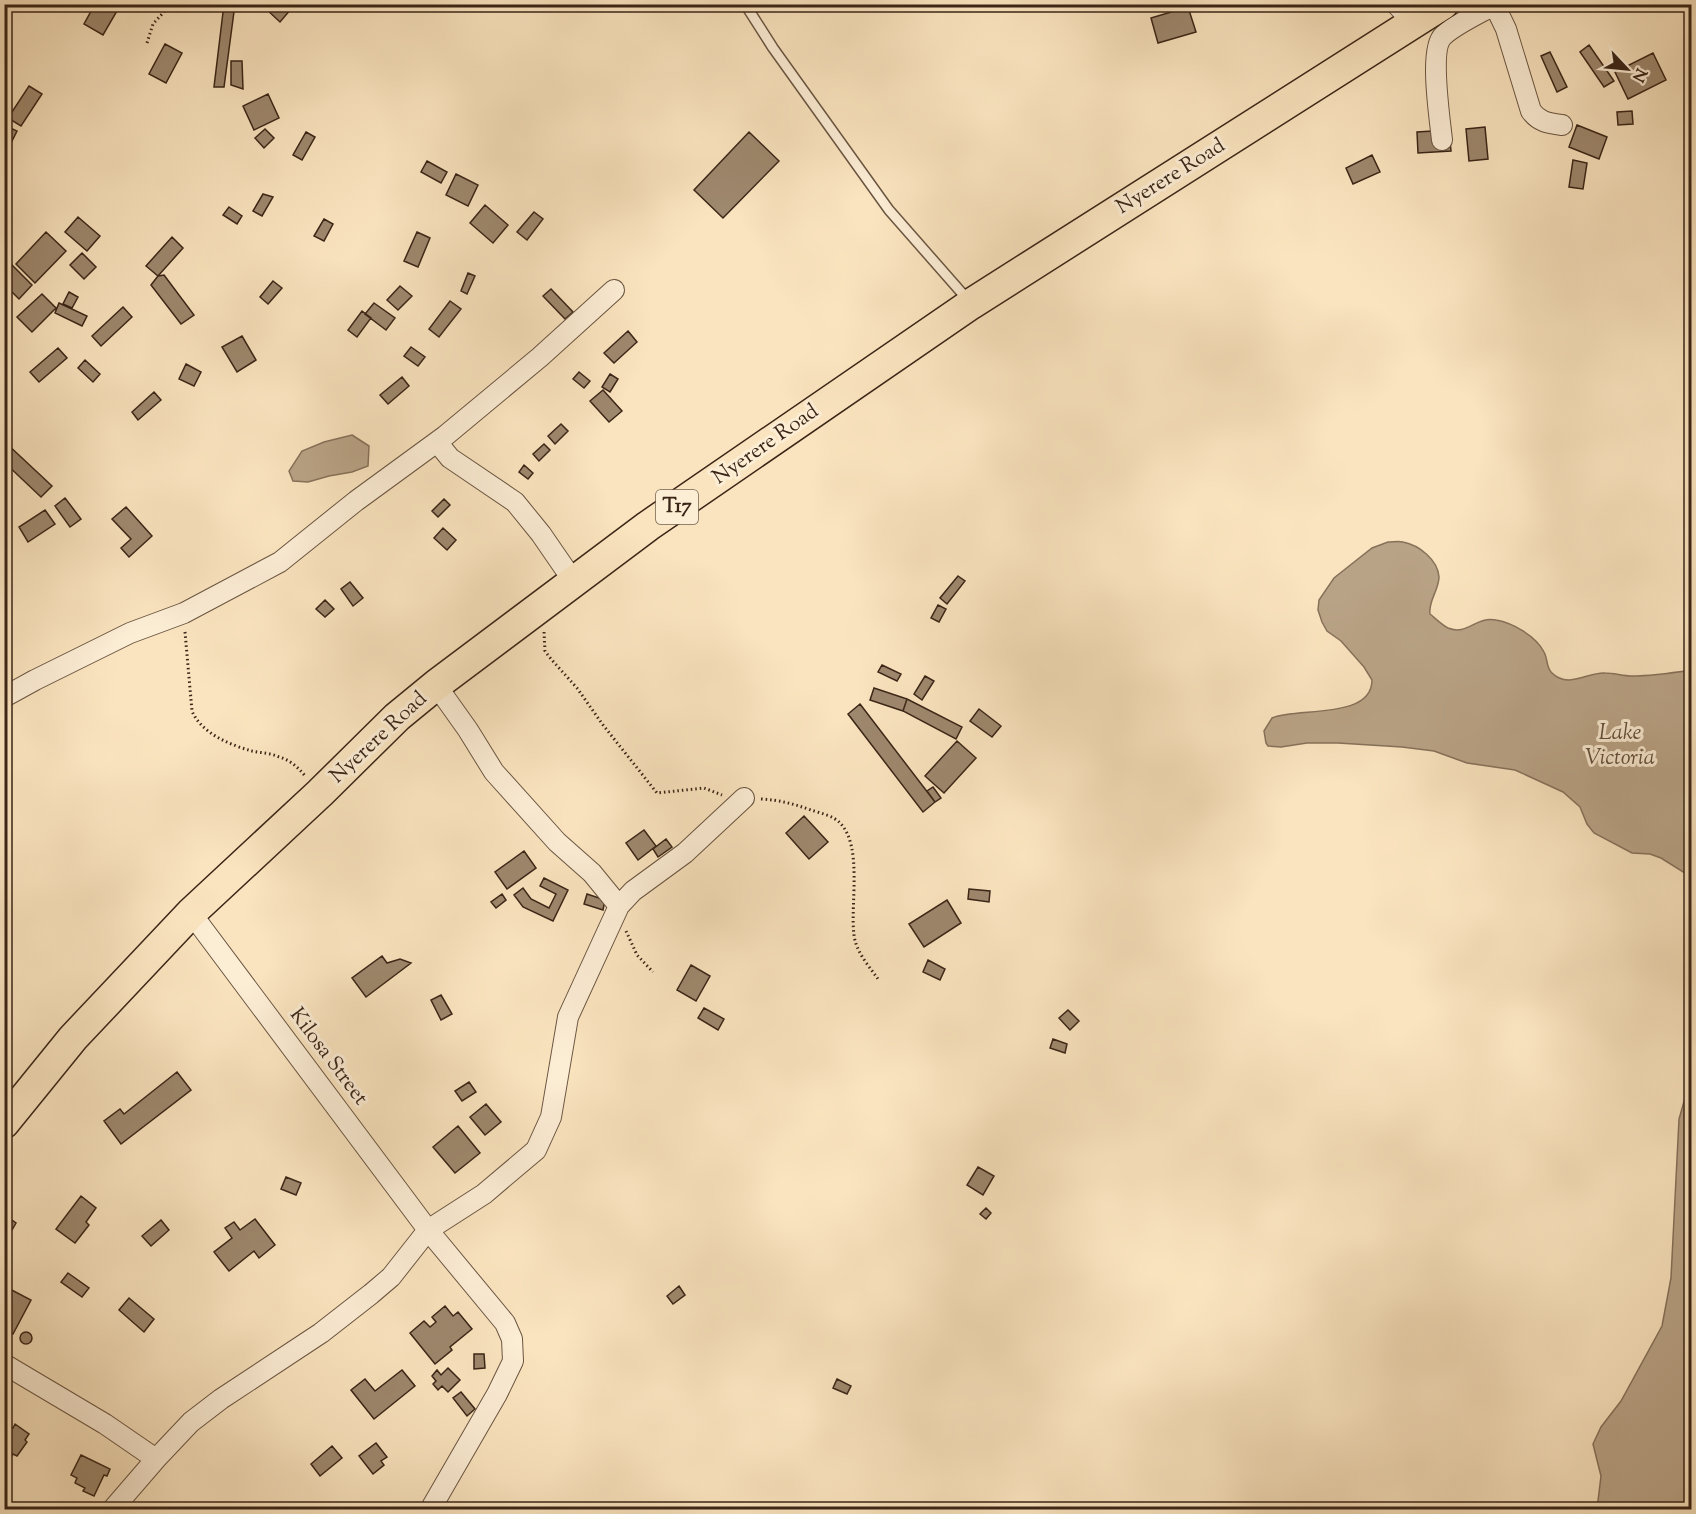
<svg xmlns="http://www.w3.org/2000/svg" width="1696" height="1514" font-family="'Sorts Mill Goudy',serif">
	<style>
		.water { fill: #b9a386; stroke: #86715a; stroke-width: 1.5 }
		.building { fill: #9e886e; stroke: #3a2517; stroke-width: 1.5 }
		.lines { fill: none; stroke-linecap: round; stroke-linejoin: round }
		.lane-casing { stroke: #6a5541; stroke-width: 12 }
		.street-casing { stroke: #6a5541; stroke-width: 22 }
		.primary-casing { stroke: #3a2517; stroke-width: 33 }
		.path { stroke: #3a2517; stroke-width: 3; stroke-dasharray: 1.5 3; stroke-linecap: butt }
		.lane { stroke: #fcedd5; stroke-width: 9 }
		.street { stroke: #fcedd5; stroke-width: 20 }
		.primary { stroke: #fae4bf; stroke-width: 30 }
		.labels { text-anchor: middle; dominant-baseline: central; stroke-width: 6; stroke-linejoin: round; paint-order: stroke }
		.shield { fill: #fcedd5; stroke: #746150; stroke-width: 1.5 }
		.shield-label { font-size: 20px; font-weight: bold; fill: #3a2517 }
		.street-label { font-size: 21px; fill: #3a2517; stroke: #fcedd5 }
		.water-label { font-size: 22px; font-style: italic; fill: #604b38; stroke: #fcedd5 }
	</style>
	<rect width="100%" height="100%" fill="#fae4bf"/>
	<filter id="stains"><feTurbulence type="fractalNoise" baseFrequency=".00333" numOctaves="4"/><feColorMatrix values="0 0 0 0 .2 0 0 0 0 .09 0 0 0 0 .02 0 0 0 .5 -.17"/></filter>
	<radialGradient id="worn" r=".72"><stop offset=".6" stop-color="#630" stop-opacity="0"/><stop offset="1" stop-color="#630" stop-opacity=".3"/></radialGradient>
	<path class="water" d="M352 435 369 446 368 466 352 472 329 476 308 482 293 481 289 471 302 451 324 442Z
		M1388 542C1393 542 1399 541 1403 542 1419 545 1438 560 1439 577 1439 590 1428 601 1430 614 1436 619 1442 625 1448 628 1467 636 1476 616 1496 620 1513 623 1536 636 1544 652 1548 659 1546 668 1552 673 1568 689 1587 672 1605 673 1614 673 1623 676 1632 676 1652 676 1672 673 1691 670V877L1661 858 1650 854 1632 853 1594 833 1587 824 1580 807 1563 792 1515 770 1467 763 1434 751 1402 747 1338 743H1307L1281 747 1268 746 1266 743 1264 731 1272 718C1297 707 1372 720 1372 680L1364 667 1341 641 1327 631 1322 622 1318 610 1319 600 1334 578 1372 548Z
		M1691 1077V1509H1597L1601 1476 1593 1444 1601 1427 1621 1401 1662 1326 1671 1278 1679 1119Z"/>
	<path class="building" d="M95 4H121L103 35 84 24Z
		M224 4H235L224 87H214Z
		M268 4H286L291 9 280 22 265 8Z
		M1188 7 1196 32 1158 43 1151 18Z
		M165 44 182 53 166 83 149 74Z
		M1589 45 1614 81 1604 87 1580 52Z
		M1550 52 1567 87 1557 92 1541 56Z
		M1653 53 1666 80 1628 99 1615 72Z
		M231 61H242L243 89 231 85Z
		M29 86 42 94 21 126 8 118Z
		M268 94 279 118 254 130 243 106Z
		M1632 111 1633 124 1618 125 1617 112Z
		M4 125 17 131 4 157Z
		M1577 125 1607 137 1599 159 1569 147Z
		M1485 127 1488 159 1469 161 1466 129Z
		M265 129 274 138 264 148 255 138Z
		M1449 130 1451 151 1418 153 1417 132Z
		M306 132 315 137 302 160 293 155Z
		M749 132 779 161 723 218 694 190Z
		M1372 155 1380 172 1353 184 1346 168Z
		M1573 160 1587 163 1583 189 1569 187Z
		M427 161 447 172 441 183 421 172Z
		M456 174 478 185 468 206 446 195Z
		M263 194 273 197 262 216 253 211Z
		M485 205 508 225 493 243 470 223Z
		M229 207 242 216 237 224 223 215Z
		M534 212 543 219 527 240 517 232Z
		M78 217 100 236 87 251 65 232Z
		M324 219 333 224 324 241 314 236Z
		M46 232 66 251 35 283 16 264Z
		M417 232 430 238 418 267 404 261Z
		M172 237 183 248 158 276 146 266Z
		M82 253 96 267 84 279 70 265Z
		M10 263 32 285 19 299 7 287 4 289V269Z
		M468 273 475 276 467 294 461 291Z
		M164 275 194 315 181 324 151 285 158 276Z
		M273 281 282 288 268 304 260 297Z
		M400 286 412 296 398 310 387 300Z
		M551 289 573 312 565 319 543 296Z
		M69 292 78 297 72 308 63 304Z
		M42 294 56 308 32 332 17 317Z
		M450 301 461 309 439 337 429 329Z
		M59 303 87 316 82 326 55 313Z
		M374 303 395 318 386 330 365 314Z
		M123 307 132 317 101 346 92 336Z
		M362 311 371 318 357 337 348 330Z
		M628 331 637 342 614 363 604 353Z
		M242 336 256 360 237 372 222 347Z
		M411 347 425 357 418 366 404 356Z
		M58 348 67 358 39 382 30 372Z
		M85 360 100 374 93 382 78 368Z
		M186 364 201 372 194 386 179 379Z
		M579 372 590 381 584 388 573 379Z
		M610 374 618 379 610 392 602 387Z
		M402 377 409 386 388 404 380 395Z
		M603 390 622 411 609 422 590 401Z
		M154 392 161 400 138 420 132 412Z
		M561 424 568 431 555 444 548 436Z
		M6 443 52 486 41 497 4 462V444Z
		M544 444 550 450 539 461 533 454Z
		M524 465 533 473 528 479 519 472Z
		M65 498 81 519 70 527 55 506Z
		M444 499 450 505 438 517 432 511Z
		M126 507 152 536 129 557 121 548 131 539 112 519Z
		M45 510 55 524 28 542 19 527Z
		M443 528 456 540 447 550 434 538Z
		M958 576 965 581 947 604 940 598Z
		M350 582 363 598 353 606 341 589Z
		M325 600 334 609 325 617 316 609Z
		M938 605 946 609 939 622 931 618Z
		M882 665 901 674 897 681 878 672Z
		M925 676 934 681 922 700 914 694Z
		M874 688 907 699 903 711 870 700Z
		M907 699 962 727 956 739 903 711Z
		M860 704 935 802 923 812 848 714Z
		M979 709 1001 726 992 737 970 721Z
		M957 741 976 758 944 793 925 776Z
		M933 787 941 798 935 802 927 791Z
		M804 816 828 842 809 859 786 833Z
		M644 830 656 846 638 860 626 843Z
		M666 839 672 847 658 857 653 849Z
		M524 851 536 868 507 889 495 872Z
		M544 878 568 890 553 921 523 907 514 895 523 888 531 899 549 908 556 894 540 886Z
		M969 889 990 891 989 902 968 899Z
		M502 894 506 900 496 908 491 902Z
		M587 894 605 900 603 910 584 904Z
		M947 900 961 923 924 947 909 924Z
		M382 956 387 963 400 959 411 963 366 997 352 978Z
		M928 960 945 969 940 980 923 972Z
		M691 965 710 976 696 1001 677 990Z
		M441 995 452 1014 441 1020 431 1000Z
		M704 1008 724 1019 718 1030 698 1018Z
		M1068 1010 1079 1021 1070 1030 1059 1018Z
		M1053 1039 1067 1044 1065 1053 1050 1048Z
		M177 1072 191 1090 121 1144 104 1121 120 1109 124 1114Z
		M469 1082 476 1092 462 1101 455 1091Z
		M486 1104 501 1122 485 1135 470 1117Z
		M458 1126 480 1153 455 1173 433 1147Z
		M978 1167 994 1176 983 1195 967 1185Z
		M286 1177 301 1183 296 1195 281 1189Z
		M81 1196 96 1208 86 1222 89 1225 75 1243 56 1229Z
		M986 1208 991 1213 986 1219 980 1214Z
		M5 1215 16 1223 12 1230 4 1225Z
		M255 1219 275 1245 259 1258 254 1251 229 1271 214 1252 232 1238 225 1228 234 1222 240 1230Z
		M161 1220 169 1230 151 1246 142 1236Z
		M68 1273 89 1288 82 1297 61 1282Z
		M4 1286 31 1300 13 1334 4 1329Z
		M679 1286 685 1295 673 1304 667 1296Z
		M129 1298 154 1319 144 1332 119 1310Z
		M445 1306 453 1316 458 1312 472 1329 450 1347 452 1350 435 1364 410 1333 424 1321 430 1327 436 1322 432 1317Z
		M20 1338a6 6 0 1 1 12 0a6 6 0 1 1-12 0Z
		M474 1354H484L485 1368 474 1369Z
		M448 1368 460 1380 448 1392 442 1386 438 1390 433 1384 436 1381 432 1376 437 1370 441 1375Z
		M402 1370 415 1386 374 1419 351 1390 365 1379 375 1391Z
		M837 1379 851 1386 847 1394 833 1388Z
		M461 1392 475 1409 467 1416 453 1398Z
		M4 1422 13 1428 15 1424 29 1434 25 1440 27 1442 17 1456 13 1454 4 1467Z
		M376 1443 387 1457 381 1461 384 1465 373 1474 359 1456Z
		M332 1446 342 1458 320 1476 311 1464Z
		M81 1455 110 1469 107 1476 104 1475 94 1496 83 1491 85 1488 75 1483 77 1478 71 1475Z
		M4 1498 19 1510H4Z"/>
	<g class="lines">
		<g class="lane-casing">
			<path id="lane" d="M745 4 773 48 889 210 968 300"/>
		</g>
		<g class="street-casing">
			<path id="street" d="M1396 4 1414 23
				M1494 4 1506 29 1531 111C1539 122 1548 123 1562 125
				M1442 140C1440 120 1429 49 1443 36 1454 25 1480 13 1494 5
				M437 442 450 458 515 502 541 534 574 582
				M436 685 468 730 494 772 557 842 592 873 619 906
				M4 697 35 680 130 633 184 613 280 562 356 501 445 436 540 357 614 290
				M191 913 428 1230 505 1323 512 1339 513 1361 497 1394 430 1510
				M4 1364 105 1424 156 1459
				M112 1510 156 1459 191 1422 221 1399 321 1333 371 1294 391 1277 428 1230 484 1194 536 1150 551 1117 568 1017 619 906 633 891 685 853 744 798"/>
		</g>
		<g class="primary-casing">
			<path id="primary" d="M4 1123 73 1038 191 913 320 793 397 717 436 685 648 526 971 304 1443 4"/>
		</g>
		<path class="path" d="M147 43 153 24 171 4
			M185 632 192 711C201 733 230 745 252 751 261 753 271 753 279 757 290 760 298 767 305 776
			M544 632 545 651 551 659 577 688 603 725 657 793 704 788 722 795
			M761 799C780 800 794 804 811 810 820 813 834 816 840 823 863 846 850 905 854 935 856 952 869 966 878 979
			M626 931 637 955 653 972"/>
		<use href="#lane" class="lane"/>
		<use href="#street" class="street"/>
		<use href="#primary" class="primary"/>
	</g>
	<g class="labels">
		<rect class="shield" x="656" y="490" width="42" height="34" rx="4.5"/>
		<g class="shield-label">
			<text x="677" y="507">T17</text>
		</g>
		<g class="street-label">
			<text transform="translate(1171 177) rotate(-32)">Nyerere Road</text>
			<text transform="translate(766 445) rotate(-35)">Nyerere Road</text>
			<text transform="translate(379 738) rotate(-43)">Nyerere Road</text>
			<text transform="translate(328 1057) rotate(53)">Kilosa Street</text>
		</g>
		<g class="water-label">
			<text x="1620" y="734">Lake<tspan x="1620" dy="25">Victoria</tspan></text>
		</g>
	</g>
	<rect width="1696" height="1514" fill="none" stroke="#fae4bf" stroke-width="24"/>
	<rect x="6" y="6" width="1684" height="1502" fill="none" stroke="#3a2517" stroke-width="3"/>
	<rect x="12" y="12" width="1672" height="1490" fill="none" stroke="#3a2517" stroke-width="1.5"/>
	<g transform="translate(1627 69) rotate(116)" stroke="#fcedd5" stroke-width="4.5" paint-order="stroke">
	<path d="M0-4.5L10 22L0 15L-10 22Z" fill="#3a2517"/>
	<text y="-9" font-size="16" font-weight="bold" text-anchor="middle" fill="#3a2517">N</text>
	</g>
	<rect width="100%" height="100%" filter="url(#stains)"/>
	<rect width="100%" height="100%" fill="url(#worn)"/>
</svg>
